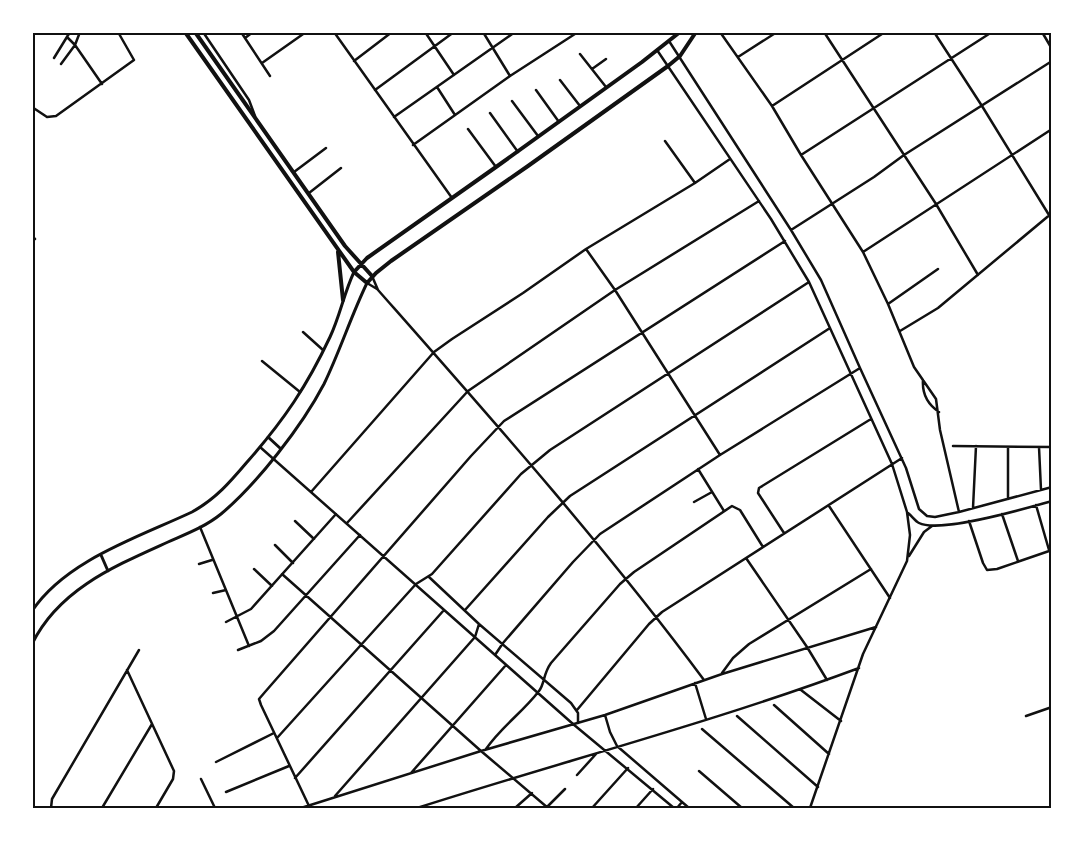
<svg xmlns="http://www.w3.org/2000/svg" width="1084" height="841" font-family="'DejaVu Sans',sans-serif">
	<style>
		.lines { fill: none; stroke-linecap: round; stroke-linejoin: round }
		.minor { stroke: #111; stroke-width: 2.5 }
		.tertiary { stroke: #111; stroke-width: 3 }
		.primary { stroke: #111; stroke-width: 4 }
		.neatline { fill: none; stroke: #111; stroke-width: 2 }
	</style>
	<rect width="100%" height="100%" fill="#fff"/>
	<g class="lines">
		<path class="minor" d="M203 32 249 100 255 116
			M241 32 270 76
			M334 32 452 198
			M425 32 454 75
			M483 32 510 76
			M720 32 772 106 801 155 863 252 888 304 914 367 936 399 940 430 959 512
			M824 32 936 204 978 275
			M934 32 982 106 1049 215
			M1042 32 1052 49
			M68 38 75 45 102 84
			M245 38 253 32
			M669 41 791 230 821 280 860 368 906 468 919 509 927 516 935 517 959 512 1052 487
			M657 50 771 219 809 282 892 464 907 512 910 535 907 561
			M580 54 606 87
			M738 57 777 32
			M54 58 70 32
			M354 61 392 32
			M262 63 306 32
			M61 64 75 45 80 32
			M592 69 606 59
			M560 80 580 106
			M437 87 455 115
			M375 90 454 32
			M536 90 559 122
			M512 101 538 136
			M772 106 885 32
			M32 107 47 117 56 116 134 60 118 32
			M490 113 518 152
			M394 117 515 32
			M468 129 496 167
			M665 141 695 183
			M413 145 510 76 578 32
			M801 155 992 32
			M294 172 326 148
			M309 193 341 168
			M791 230 874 177 904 155 1052 61
			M32 236 35 239
			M586 249 615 290 720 455
			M863 252 1052 129
			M372 276 378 290C490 417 603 544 704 680
			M367 283 377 289
			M888 304 938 269
			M900 331 938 308 1052 213
			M303 332 323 350
			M262 361 300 392
			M923 380C922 394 927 404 939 412
			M953 446 1052 447
			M260 447 573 724 674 808
			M1039 447 1041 490
			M698 469 724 511
			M311 492 434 352 452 339 523 293 586 249 695 183 730 159
			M1008 499V447
			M694 502 712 492
			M1036 505 1049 550
			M829 506 890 598
			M973 508 976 446
			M908 513C912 516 915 521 919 523 940 534 1027 508 1052 501
			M1002 514 1018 561
			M295 521 314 539
			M969 521 983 563 987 570 997 569 1052 550
			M347 523 468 391 615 290 759 201
			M200 527 249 646
			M784 533 758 493 759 488 871 419
			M275 545 293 563
			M909 556 924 532 932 526
			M746 558 807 647 827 680
			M199 564 212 560
			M254 569 272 586
			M282 574 481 751 548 808
			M429 577 479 624 571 703 578 713V723
			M213 593 226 590
			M465 610 548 517 570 496 830 328
			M226 622 251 609 336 514
			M238 650 261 641 274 631 360 535
			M495 655 503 643 573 562 600 534 720 455 860 368
			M127 670 174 771 173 779 156 808
			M722 673 733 658 749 644 871 569
			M695 683 706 719
			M801 690 841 721
			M774 705 829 754
			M577 710 649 624 662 612 902 458
			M605 715 610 732 617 746 689 808
			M737 716 818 787
			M1026 716 1052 707
			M702 729 794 808
			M277 738 416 584 432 574 521 474 550 450 809 282
			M486 749C501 727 523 712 539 691 545 683 543 674 551 663L620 584 634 572 732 506 740 510 763 547
			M216 762 274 733
			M699 771 742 808
			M411 773 506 665
			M577 775 596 754
			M295 778 444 610
			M201 779 215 808
			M226 792 289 766
			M335 796 475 637 479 624
			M309 806 261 705 259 699 265 692 471 456 504 421 785 241
			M547 807 565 789
			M51 808 52 799 139 650
			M102 808 152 724
			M301 808 481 751 605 715 722 674 876 627
			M417 808C564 761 714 722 859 668
			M509 808 516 807
			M515 808 532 793
			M592 808 628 768
			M636 808 653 789
			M677 808 682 802
			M810 808 863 654 907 561"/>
		<path class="tertiary" d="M268 437 281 449
			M101 555 108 571
			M32 611C66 560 139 537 192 512 216 499 231 481 248 461 284 420 307 386 330 337 340 316 344 293 354 272
			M32 644C59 589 115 566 168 542 186 534 205 527 221 514 257 484 302 426 324 384 340 351 351 316 367 283"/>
		<path class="primary" d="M185 32 354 272 367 283 376 273 391 261 528 166 668 66 680 56 696 32
			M195 32 345 246 372 276
			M338 252 343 300
			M354 272 367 258 496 167 642 62 680 32"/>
	</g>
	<rect width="1084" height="841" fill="none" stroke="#ffffff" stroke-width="68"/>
	<rect x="34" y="34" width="1016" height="773" class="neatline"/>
</svg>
